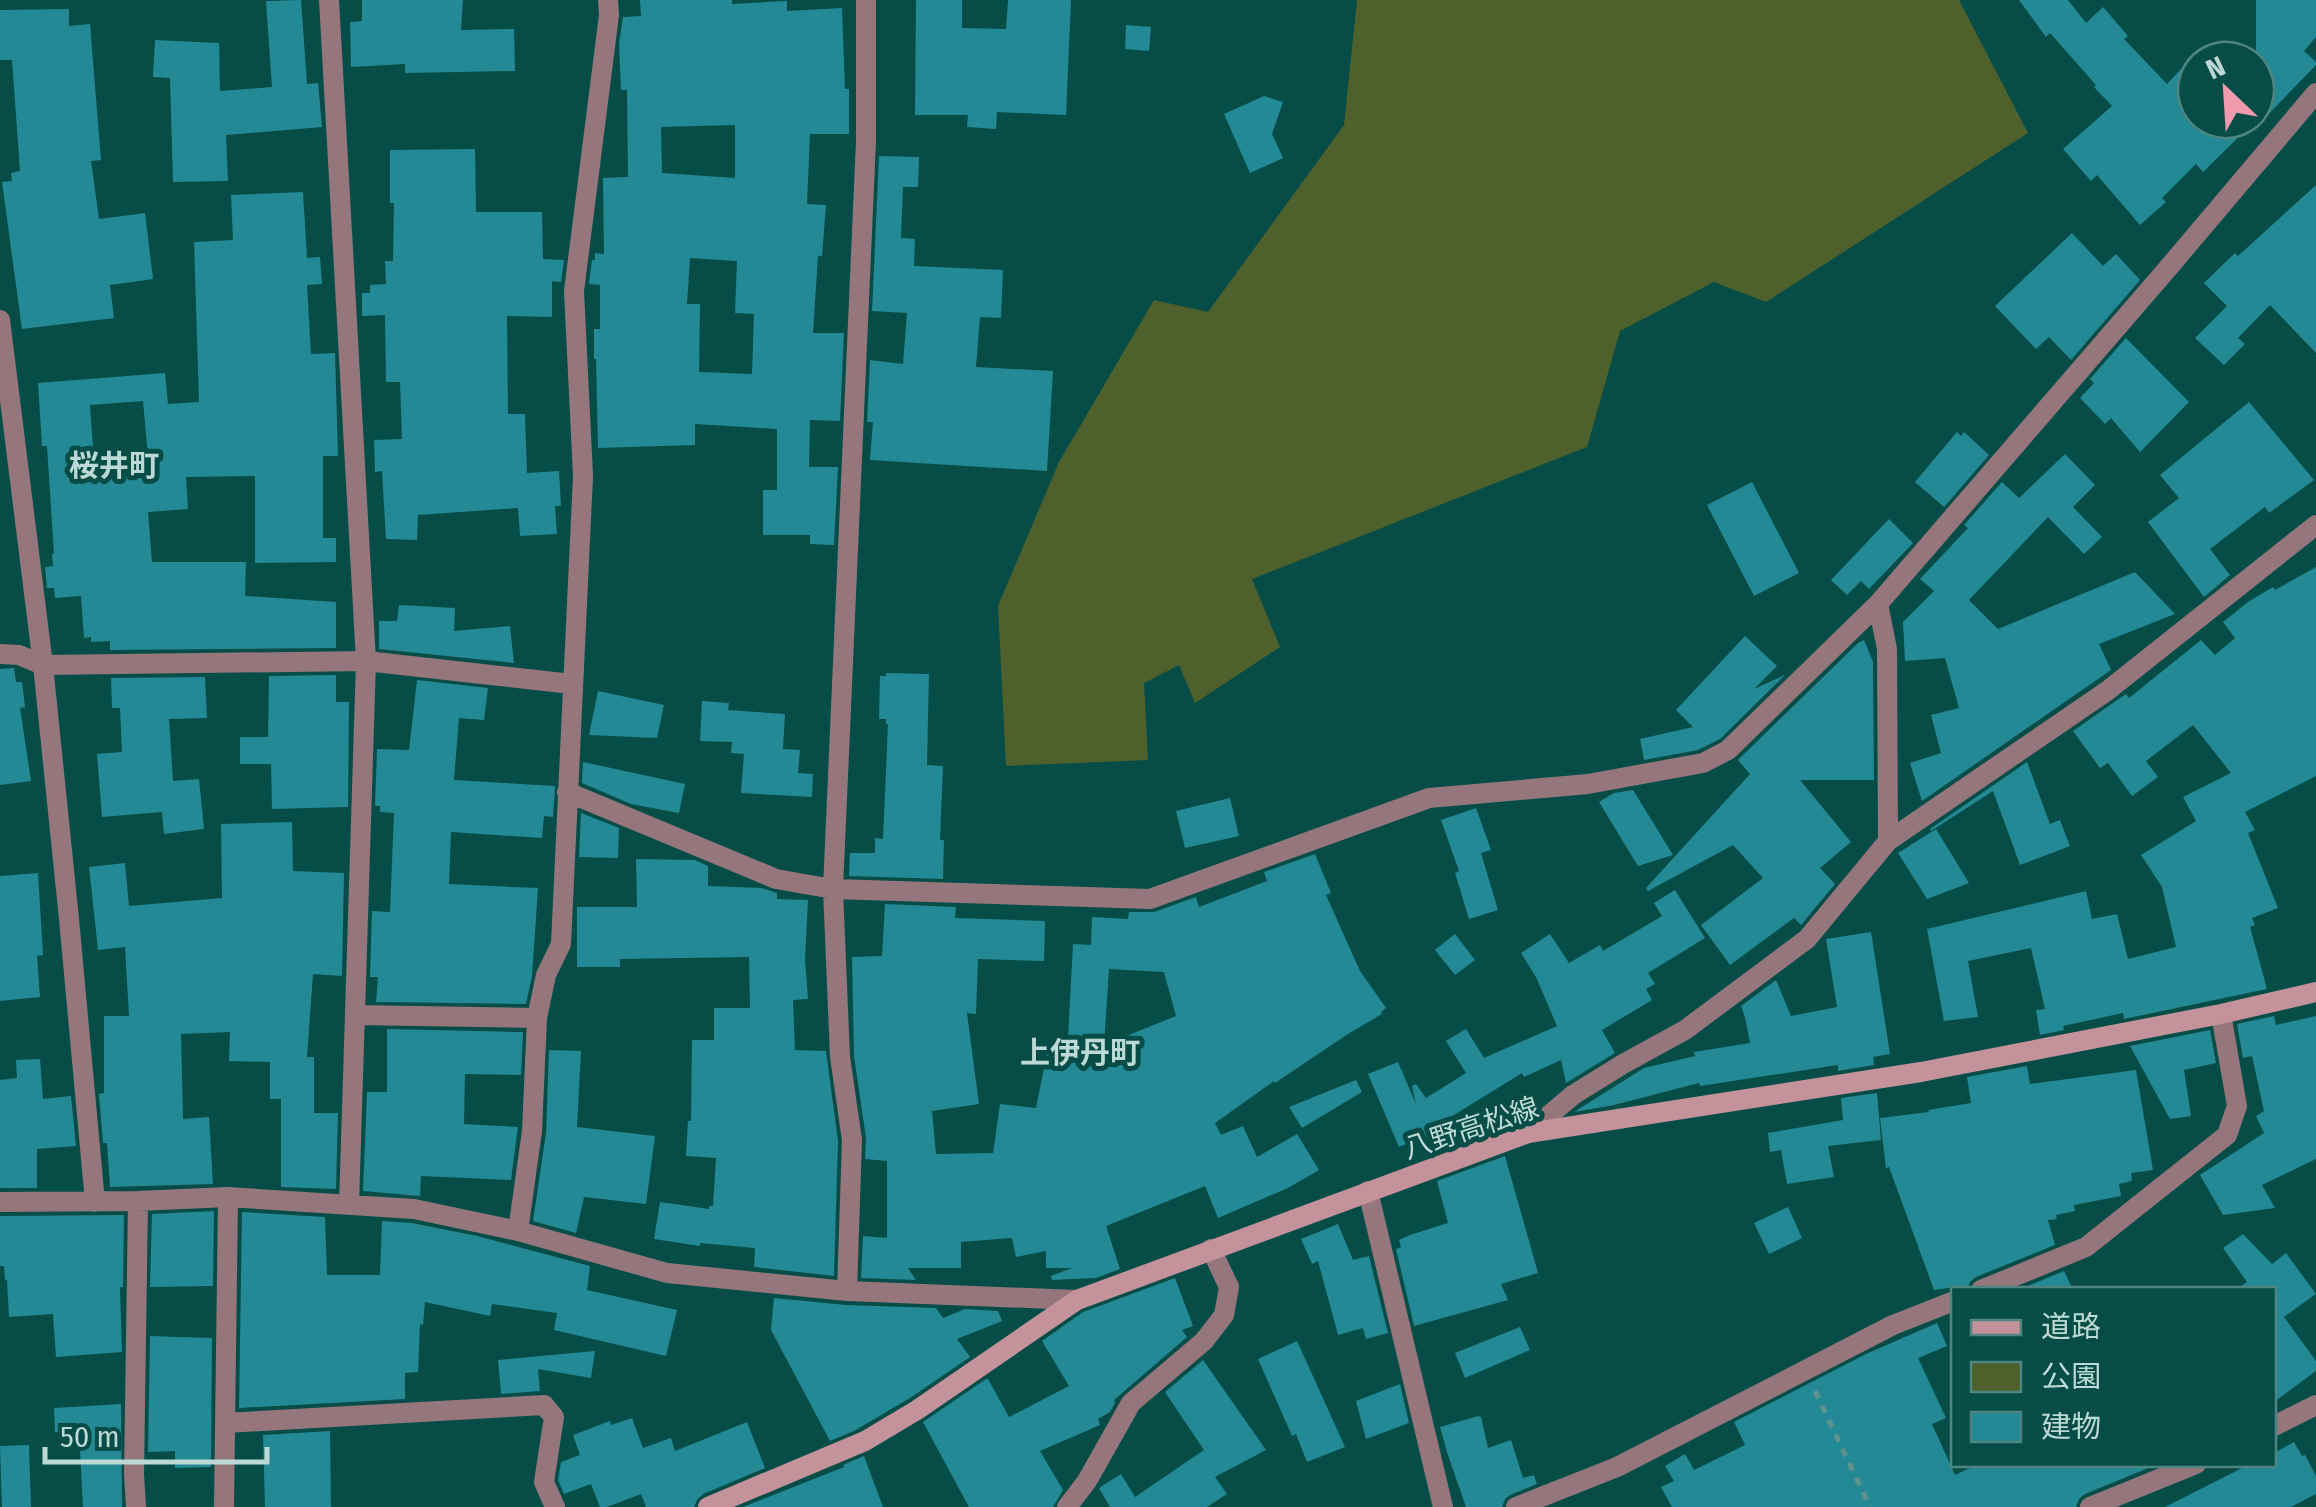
<svg xmlns="http://www.w3.org/2000/svg" width="2316" height="1507" font-family="'Fira Sans Condensed','Noto Sans JP',sans-serif">
	<style>
		.green { fill: #4e612c }
		.building { fill: #238994; fill-rule: evenodd }
		.lines { fill: none; stroke-linecap: round; stroke-linejoin: round }
		.path { stroke: #61938e; stroke-width: 5; stroke-dasharray: 8 8; stroke-linecap: butt }
		.minor { stroke: #95767c; stroke-width: 20 }
		.secondary { stroke: #c3929b; stroke-width: 20 }
		.labels { text-anchor: middle; dominant-baseline: central; stroke-width: 10; stroke-linejoin: round; paint-order: stroke }
		.street-label { font-size: 28px; fill: #bcd9d5; stroke: #074d47 }
		.neighbourhood-label { font-size: 30px; font-weight: bold; fill: #bcd9d5; stroke: #074d47 }
	</style>
	<rect width="100%" height="100%" fill="#074d47"/>
	<path class="green" d="M1357 0H1959L2028 133 1766 302 1714 282 1620 331 1587 447 1252 579 1280 647 1195 703 1179 665 1144 683 1148 760 1006 766 998 606 1059 462 1154 300 1208 312 1344 125Z"/>
	<path class="building" d="M301 0 307 84 318 83 322 127 226 135 228 181 173 182 170 78 153 77 155 40 219 43 220 91 272 87 266 1Z
		M362 0H463L461 30 514 29 515 71 405 73V64L351 67 350 22 362 21Z
		M640 0H732V4L787 1V11L842 8 845 89H849V134H810L807 204 826 205 822 256H818L813 333H844L840 421 810 420 809 467H838L834 545 810 544V535H763V490H777V429L695 424V445L598 448 596 359H594V329H600V285L589 284 592 260H595V253L604 254 603 178 628 177 627 90H621L619 44 623 17 641 16ZM735 125V178L662 173 661 127ZM690 258 737 261 735 313 754 314 752 374 699 372 700 304H687Z
		M916 0H962V28L1006 29 1008 0H1071L1066 115 997 112 996 129 967 127 968 115H915Z
		M2019 0H2068L2086 23 2103 7 2128 36 2124 39 2167 84 2196 53V120H2256V0H2316V37L2304 51 2316 62V65L2256 127V120L2203 172 2196 164 2162 198 2166 202 2140 225 2097 175 2091 181 2063 149 2112 106 2094 87 2096 85 2050 33 2046 37Z
		M69 9V26L90 24 101 160 91 161 99 219 145 213 153 279 110 285 114 318 22 329 2 182 12 181 11 173 20 171 12 60H0V10Z
		M1126 25 1151 27 1149 51 1125 49Z
		M1264 96 1283 102 1272 134 1283 158 1250 173 1224 114Z
		M475 149 476 212H542L543 259 564 260 561 282 552 281V317L507 316 508 414H525L527 473 559 471 561 506H555L557 534 520 536 518 508 418 515 417 540 386 539 382 471 375 472 374 440 402 439 400 382H386L385 315 362 316V293H370V285L386 284 385 261H393L394 203H390V150Z
		M879 156 919 157 918 187H903L901 238 915 239 914 266 1003 270 1001 318 980 317 976 367 1053 371 1047 471 870 460 873 422H867L870 360 903 364 907 313 872 311Z
		M2316 185V353L2270 305 2238 338 2245 344 2224 365 2195 338 2227 306 2204 283 2235 253 2238 256Z
		M303 192 307 258 320 257 322 284 307 285 311 354 335 353 338 456H323V538H336V562L255 563V476L186 477 188 509 148 512 152 562H246L245 596 336 602V648L110 650V641L91 642V637L84 638 81 596 55 598 54 588H47L45 567 53 566 52 554H54L47 446H42L38 383 165 373 168 404 199 402 194 242 233 240 231 195ZM143 401 148 457 94 462 90 405Z
		M2072 233 2103 266 2116 254 2140 280 2071 360 2049 337 2036 349 1995 306Z
		M2126 338 2189 402 2140 452 2111 418 2105 424 2080 398 2094 383 2090 379Z
		M2249 402 2314 480 2269 513 2265 507 2210 549 2230 575 2204 597 2148 522 2179 498 2160 475Z
		M1957 432 1961 436 1964 432 1989 455 1944 507 1915 482Z
		M2065 454 2095 485 2073 507 2102 537 2084 554 2048 517 1969 600 1998 629 2135 572 2175 614 2099 644 2111 670 1922 801 1910 763 1941 753 1931 715 1959 708 1945 658 1905 661 1903 622 1934 591 1920 579 1968 528 1964 525 2002 482 2019 498Z
		M1752 482 1799 573 1754 596 1707 505Z
		M1889 519 1913 543 1869 589 1861 581 1847 595 1831 580Z
		M2316 567V776L2245 812 2255 830 2248 833 2278 908 2252 918 2255 925 2250 927 2267 989 2124 1019 2123 1013 2063 1026 2064 1030 2040 1035 2036 1010 2045 1009 2031 948 1968 961 1978 1017 1944 1021 1927 929 2086 891 2092 919 2117 914 2128 959 2176 947 2162 887 2141 855 2196 821 2183 797 2231 773 2193 725 2146 761 2158 777 2132 796 2108 763 2100 768 2073 731 2126 694 2129 698 2201 640 2215 655 2235 638 2223 622 2248 602 2273 587 2275 590Z
		M399 605 455 608 454 631 510 626 514 663 379 649V621H397Z
		M1745 636 1777 666 1754 689 1785 675 1720 739 1698 750 1644 760 1640 739 1693 727 1676 710Z
		M1864 640 1873 662 1874 780H1800L1851 842 1820 868 1835 884 1801 925 1794 918 1730 965 1701 925 1763 878 1733 845 1648 891 1646 888 1750 774 1738 760 1858 643Z
		M14 668 16 682H22L25 707 20 708 31 781 0 785V669Z
		M886 673 929 674 927 765 943 766 940 840H944L943 879 849 876 850 853H875V838L883 839 888 724H886V719H879L880 676H886Z
		M336 675V702H349L348 807 272 809 271 764H240V737H268L269 676Z
		M205 677 207 718 169 719 173 781 199 779 204 829 164 834 162 812 102 817 97 754 122 752 120 708H112L111 678Z
		M417 680 488 688 484 720 459 718 454 780 555 786 553 817 544 816 542 838 451 832 449 884 538 888 532 976 526 1004 376 1002 378 977H370L372 911 390 912 394 813 380 812V806H375L377 749 409 750Z
		M598 691 664 705 657 738 589 735Z
		M702 701 729 703 728 710 785 714 783 749 800 750 798 773 813 774 812 797 741 793 744 754 731 753 732 742 700 741Z
		M583 762 685 784 679 813 631 804 582 783Z
		M2027 762 2050 824 2060 820 2070 846 2020 865 1993 791 1931 831 1930 829Z
		M1633 790 1673 855 1638 866 1599 802 1614 793Z
		M1230 798 1239 836 1185 848 1176 811Z
		M1476 808 1491 850 1481 853 1498 910 1469 919 1455 873 1459 871 1441 820Z
		M581 813 619 828 618 858 579 857Z
		M292 822 293 871 344 873 342 976 313 974 307 1057H314V1113H338L336 1189 281 1187V1099H270V1062L229 1061 230 1032 181 1034 183 1119 209 1117 213 1184 110 1187 107 1143H103L99 1094 104 1093V1016H129L125 947 98 950 89 867 125 863 129 906 222 898 221 824Z
		M1936 829 1969 883 1927 899 1898 853Z
		M1315 854 1331 893 1326 895 1360 971 1386 1008 1381 1012 1382 1014 1348 1034 1275 1083 1274 1081 1215 1123 1221 1135 1243 1126 1257 1157 1297 1134 1319 1170 1288 1188 1218 1218 1205 1186 1106 1226 1120 1269 1096 1278 1052 1280 1051 1276 1072 1268H1046V1251L1016 1257 1012 1238 961 1242V1268H908L916 1280 861 1278 863 1236 887 1238V1161L865 1159 866 1138 854 1056 852 957 882 956 885 904 956 907 955 918 1045 921 1044 961 978 959 976 1014 967 1013 979 1104 932 1111 936 1154 993 1153 1000 1104 1036 1108 1047 1053 1067 1057 1073 944 1091 945 1092 917 1128 919 1129 912H1154L1196 897 1199 907 1267 881 1264 872ZM1109 969 1164 972 1176 1016 1104 1045Z
		M636 859 695 860 708 866V886L762 888 777 893V899L808 900 805 959 808 999 793 1000 795 1050 826 1051 838 1141 834 1276 754 1267 755 1248 700 1243V1246L654 1239 660 1202 709 1209V1206H713L716 1158 686 1156 688 1121H691L692 1040H714V1008H750L749 957 620 959V967H577V907H637Z
		M38 873 43 955 37 956 40 997 0 1001V876Z
		M1675 890 1705 938 1648 973 1655 984 1646 989 1652 1000 1602 1030 1615 1053 1566 1083 1561 1060 1524 1077 1522 1073 1441 1123 1456 1145 1430 1155 1428 1146 1421 1148 1418 1139 1399 1147 1368 1074 1398 1062 1416 1104 1412 1086 1416 1084 1426 1098 1466 1073 1446 1041 1466 1029 1484 1058 1557 1026 1536 977 1521 953 1550 934 1569 963 1600 945 1603 951 1662 916 1654 903Z
		M1871 932 1890 1054 1873 1057 1874 1065 1838 1071V1065L1700 1086 1699 1083 1614 1105 1574 1112 1644 1068 1695 1056 1694 1052 1750 1043 1745 1017 1741 1006 1776 980 1791 1016 1837 1007 1826 939Z
		M1455 934 1475 960 1455 975 1435 950Z
		M2274 1016 2276 1025 2316 1016V1159L2262 1185 2275 1208 2223 1215 2200 1175 2264 1133 2256 1116 2264 1111 2252 1056 2243 1058 2237 1024Z
		M387 1029 523 1032 521 1075 465 1074 464 1124 518 1127 511 1180 421 1176 420 1196 363 1191 367 1092H387Z
		M2210 1030 2216 1063 2184 1070 2191 1116 2170 1119 2130 1046Z
		M549 1050 581 1051 577 1127 655 1136 646 1204 584 1197 576 1233 533 1221 546 1133Z
		M40 1059 43 1099 71 1096 76 1146 37 1149V1188H0V1080L17 1078 16 1060Z
		M2027 1066 2030 1084 2136 1070 2153 1170 2131 1173 2132 1181 2119 1184 2121 1196 2074 1205 2075 1211 2056 1215 2057 1219 2048 1220 2055 1245 1976 1277 1970 1282 1967 1290 1955 1287 1934 1290 1889 1167 1886 1168 1880 1118 1929 1112 1928 1110 1971 1103 1967 1077Z
		M1356 1080 1362 1092 1302 1128 1289 1107Z
		M1877 1093 1881 1140 1828 1146 1834 1177 1787 1184 1781 1150 1770 1152 1768 1133 1843 1120 1841 1098Z
		M1505 1156 1538 1273 1501 1284 1508 1300 1414 1326 1396 1249 1401 1247 1399 1240 1410 1235 1448 1223 1437 1181Z
		M1788 1207 1802 1238 1769 1254 1754 1223Z
		M214 1211 213 1286 150 1287 152 1214Z
		M242 1212 325 1217 327 1275H380L382 1221 412 1223 477 1236 590 1266 587 1290 677 1310 666 1356 554 1330 557 1313 492 1304 490 1316 425 1302 423 1325 420 1324 418 1372 405 1373V1399L239 1408Z
		M124 1215 123 1287H120L122 1352 56 1357 53 1314 9 1317 7 1280H5L4 1266H0V1216Z
		M1338 1224 1353 1260 1369 1256 1388 1333 1366 1339 1363 1328 1338 1335 1318 1261 1312 1264 1301 1239Z
		M2243 1234 2272 1264 2286 1253 2316 1294 2284 1317 2316 1361V1371L2274 1402V1290H2236L2247 1282 2223 1248Z
		M2064 1271 2073 1290H2018Z
		M1175 1278 1193 1326 1182 1330 1187 1337 1114 1400 1115 1403 1110 1412 1098 1419 1100 1425 1040 1451 1063 1490 1053 1507H969L923 1422 986 1379H988L1009 1417 1069 1386 1042 1341 1083 1312Z
		M774 1298 846 1305 936 1308 943 1318 965 1309 998 1311 1002 1321 957 1339 970 1357 910 1398 854 1431 830 1441 771 1330Z
		M1937 1323 1947 1346 1918 1358 1946 1418 1932 1424 1955 1475 1979 1464H2158L2085 1494 2079 1499 2076 1507H1672L1661 1487 1674 1481 1665 1466 1685 1454 1694 1470 1745 1445 1734 1422 1866 1354Z
		M1520 1327 1530 1350 1465 1378 1455 1353Z
		M150 1336 212 1338 211 1467 175 1468V1451L148 1452Z
		M1297 1341 1345 1447 1307 1462 1296 1434 1292 1436 1258 1359Z
		M595 1351 591 1378 538 1369 540 1391 501 1394 498 1360Z
		M1203 1360 1266 1450 1215 1477 1227 1494 1207 1507H1110L1099 1488 1121 1474 1135 1497 1204 1450 1165 1392Z
		M1400 1384 1409 1423 1366 1439 1356 1401Z
		M121 1404 122 1507H83L79 1431 55 1432 54 1408Z
		M1478 1416 1481 1417 1488 1448 1511 1440 1523 1478 1534 1475 1537 1484 1510 1495 1505 1499 1502 1507H1466L1447 1452 1440 1427Z
		M632 1418 643 1448 671 1438 675 1451 747 1422 765 1468 703 1494 697 1500 694 1507H646L641 1494 607 1507H600L591 1484 564 1494 558 1480 561 1462 580 1455 573 1435 610 1421 611 1425Z
		M330 1431 331 1507H265L263 1435Z
		M2294 1442 2302 1456 2305 1455 2316 1476V1494L2291 1507H2165L2250 1464H2274V1453Z
		M29 1445 31 1507H2L0 1446Z
		M864 1456 883 1507H743L844 1467 843 1465Z"/>
	<g class="lines">
		<path class="path" d="M1815 1391 1870 1507"/>
		<path class="minor" d="M329 0 366 661 349 1205
			M0 320 43 665 69 919 95 1202
			M0 654 19 655 43 665 366 661 572 684
			M567 792 776 879 833 889 1150 899 1429 798 1588 784 1703 763 1728 750 1878 604
			M1888 841 2107 691 2316 525
			M355 1015 537 1018
			M1528 1133 1573 1095 1623 1064 1685 1030 1807 939 1888 841 1887 649 1878 604 2169 267 2316 93
			M1368 1191 1443 1507
			M0 1202 138 1201 228 1197 414 1209 518 1231 667 1273 847 1291 1077 1300
			M518 1231 532 1131 537 1018 546 975 561 944 583 476 574 291 609 15 608 0
			M1981 1290 2086 1247 2227 1135 2237 1106 2221 1014
			M847 1291 852 1140 840 1057 833 889 866 141V0
			M225 1423 544 1405 554 1417 544 1482 555 1507
			M2274 1426 2316 1405
			M136 1507 134 1474 138 1201
			M224 1507 228 1197
			M1067 1507 1087 1481 1131 1403 1204 1341 1224 1315 1229 1287 1211 1249
			M1516 1507 1617 1467 1893 1325 1954 1301
			M2090 1507 2196 1464"/>
		<path class="secondary" d="M708 1507 865 1441 917 1410 1077 1300 1528 1133 1921 1072 2221 1014 2316 992"/>
	</g>
	<g class="labels">
		<g class="street-label">
			<text transform="translate(1471 1128) rotate(-18)">八野高松線</text>
		</g>
		<g class="neighbourhood-label">
			<text x="114" y="466">桜井町</text>
			<text x="1080" y="1053">上伊丹町</text>
		</g>
	</g>
	<rect x="1951" y="1287" width="325" height="180" fill="#074d47" stroke="#4f8580" stroke-width="2.5"/>
	<rect x="1971" y="1320" width="50" height="15" fill="#c3929b" stroke="#4f8580" stroke-width="2.5"/>
	<text x="2041" y="1337" font-size="30" fill="#bcd9d5">道路</text>
	<rect x="1971" y="1362" width="50" height="30" fill="#4e612c" stroke="#4f8580" stroke-width="2.5"/>
	<text x="2041" y="1387" font-size="30" fill="#bcd9d5">公園</text>
	<rect x="1971" y="1412" width="50" height="30" fill="#238994" stroke="#4f8580" stroke-width="2.5"/>
	<text x="2041" y="1437" font-size="30" fill="#bcd9d5">建物</text>
	<g transform="translate(2226 90) rotate(335)"><circle r="48" fill="#074d47" stroke="#4f8580" stroke-width="2.5"/>
	<path d="M0-8L18 38L0 25L-18 38Z" fill="#f29aad"/>
	<text y="-15" font-size="28" font-weight="bold" text-anchor="middle" fill="#bcd9d5">N</text>
	</g>
	<path d="M45 1447v15h222v-15" fill="none" stroke="#bcd9d5" stroke-width="5"/>
	<text x="60" y="1447" font-size="30" fill="#bcd9d5" stroke="#074d47" stroke-width="8" paint-order="stroke">50 m</text>
</svg>
